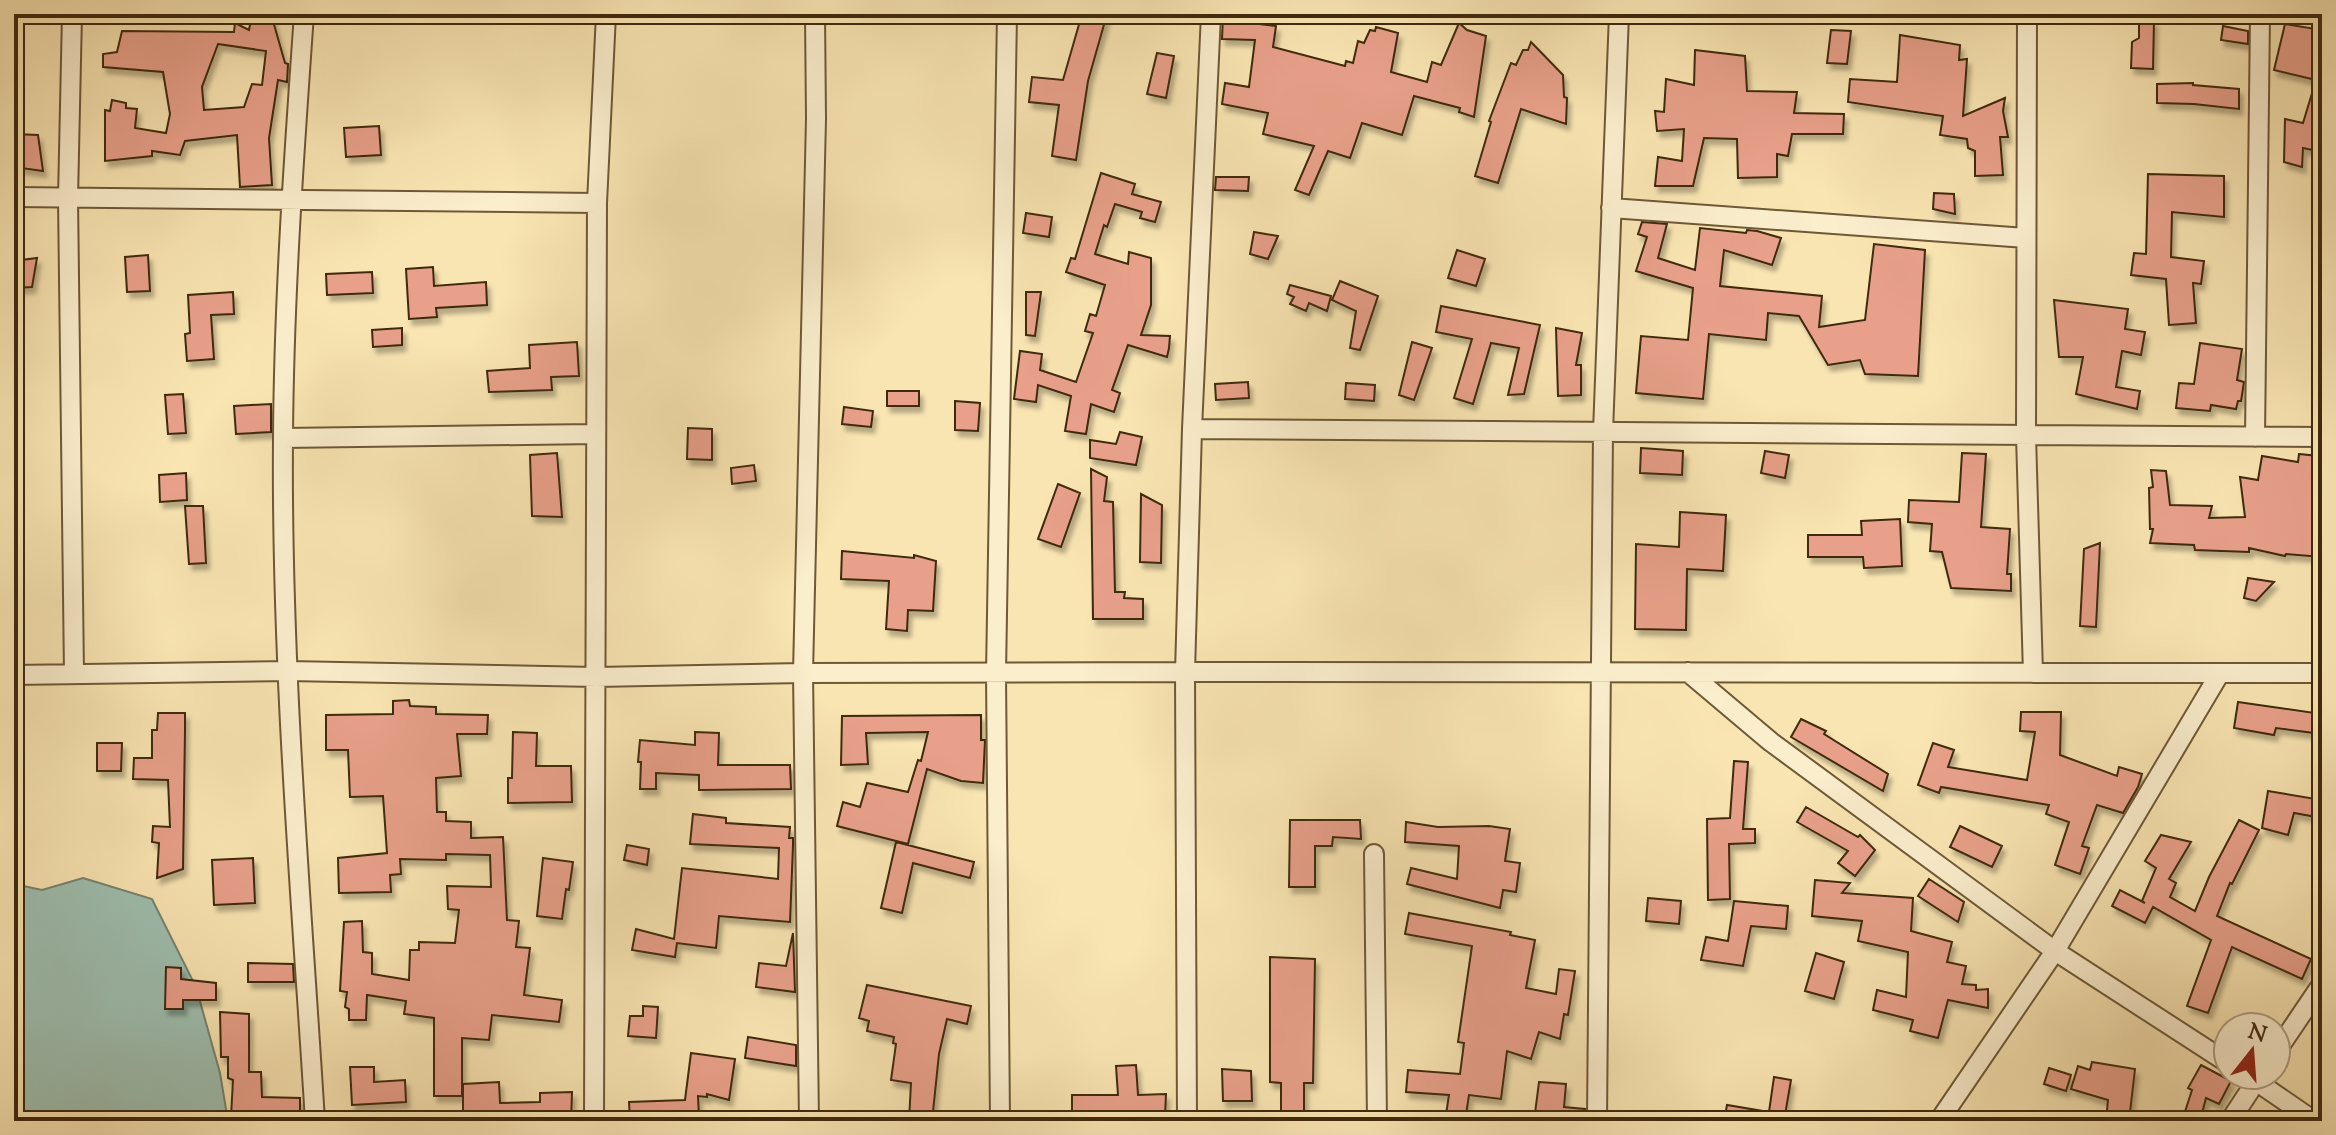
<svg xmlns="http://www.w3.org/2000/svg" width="2336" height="1135" font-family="'Sorts Mill Goudy',serif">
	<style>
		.water { fill: #9ebfb0; stroke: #78836f; stroke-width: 2 }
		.building { fill: #e8a08a; stroke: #3f290d; stroke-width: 2; fill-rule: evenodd; filter: url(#shadow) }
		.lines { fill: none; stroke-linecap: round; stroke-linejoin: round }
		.street-casing { stroke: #6e5836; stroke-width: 22 }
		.street { stroke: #fbeecd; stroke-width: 18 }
	</style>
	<defs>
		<filter id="shadow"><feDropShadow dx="3.5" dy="6" stdDeviation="2" flood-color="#0004"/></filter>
	</defs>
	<rect width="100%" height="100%" fill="#f9e5b2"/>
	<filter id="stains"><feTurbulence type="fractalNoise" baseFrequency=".0025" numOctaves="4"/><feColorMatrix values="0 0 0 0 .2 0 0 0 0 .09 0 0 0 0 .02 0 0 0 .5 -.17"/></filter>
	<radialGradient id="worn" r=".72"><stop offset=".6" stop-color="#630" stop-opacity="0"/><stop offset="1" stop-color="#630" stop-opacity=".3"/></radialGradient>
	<path class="water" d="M83 878 152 899 196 987 220 1073 228 1121H14V884L42 890Z"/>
	<path class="building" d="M252 14H271L285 63 288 64 287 82 278 80 269 138 272 185 240 187 237 135 185 141 180 155 152 151V156L105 161V110L110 111 112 100 126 103V108L137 109 135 128 166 133 170 114 163 72 103 67V54L117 52 122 31 234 32 235 23 249 30ZM218 44 266 51 262 85 252 84 244 107 204 110 202 87Z
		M1082 14H1107L1088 81 1076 160 1052 156 1059 105 1029 102 1032 77 1063 80Z
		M1223 16H1234V21L1276 26 1273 47 1345 66 1346 61 1353 63 1358 41 1364 43 1370 30 1375 31 1376 27 1398 33 1391 72 1427 82 1432 62 1441 65 1459 23 1467 30 1486 36 1474 117 1459 112 1460 108 1414 96 1402 135 1362 123 1350 158 1328 151 1309 195 1295 190 1314 146 1263 134 1268 113 1222 104 1225 83 1249 87 1255 40 1222 39Z
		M2139 20 2154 21 2153 69 2131 68 2132 42 2139 38Z
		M2285 24 2322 30V152L2303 148 2302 167 2284 162 2285 119 2303 123 2316 80 2274 70Z
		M2223 26 2248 31V44L2221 40Z
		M1831 30 1851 31 1847 64 1827 63Z
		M1900 35 1960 45 1959 60 1967 59 1963 116 2005 98 2003 111 2008 137H2000L2003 175 1975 176V151L1968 148 1967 139 1940 135 1943 116 1848 102 1850 79 1897 82Z
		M1531 42 1563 75 1564 97 1567 98 1566 124 1521 109 1498 183 1475 176 1491 122 1489 121 1511 63 1516 65 1523 50H1528Z
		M1695 50 1745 56 1747 91 1797 92 1794 113 1844 114 1843 134H1792L1788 156 1777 154V177L1738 178 1737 139 1704 138 1693 186H1655L1658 157 1682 161 1684 129 1657 131 1655 111 1664 112 1666 79 1694 85Z
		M1157 53 1174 56 1166 98 1147 94Z
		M2193 83V85L2239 89V109L2194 104 2157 103V84Z
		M379 126 381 155 346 157 344 128Z
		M14 134 38 135 43 171 14 167Z
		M1101 173 1135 184 1132 194 1161 202 1155 222 1140 218 1142 212 1115 204 1107 227 1104 225 1095 254 1128 264 1129 252 1151 258V305L1141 335 1170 336 1169 348 1167 357 1128 345 1112 390 1120 393 1114 412 1091 404 1086 434 1065 431 1071 396 1038 385 1036 402 1014 399 1020 351 1042 354 1040 370 1076 382 1093 333 1085 331 1090 314 1096 316 1105 285 1066 272 1071 258 1075 259Z
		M2148 174 2224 176V217L2172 212 2171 257 2204 261 2201 284 2193 283 2196 323 2169 325 2166 279 2131 275 2134 253 2146 254Z
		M1216 177H1249L1248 191 1215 190Z
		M1934 193 1954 194 1955 214 1933 209Z
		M1026 213 1052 217 1049 237 1023 233Z
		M1642 222 1667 224 1658 258 1695 270 1700 228 1746 233 1747 230 1757 231 1781 238 1772 265 1724 250 1720 286 1822 296 1819 327 1865 320 1874 244 1925 250 1918 376 1865 374 1860 360 1828 365 1799 316 1768 313 1766 340 1709 334 1703 399 1636 393 1641 336 1688 340 1693 288 1636 271 1647 237 1638 234Z
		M1254 232 1278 236 1268 259 1250 254Z
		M1457 250 1485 259 1476 286 1448 278Z
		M148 255 150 291 127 292 125 257Z
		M37 258 32 287 14 288V261Z
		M433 267 434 286 486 282 487 305 436 308 437 317 409 319 406 269Z
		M372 272 373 293 327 295 326 274Z
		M1340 281 1378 296 1360 350 1350 348 1356 311 1332 300Z
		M1290 285 1331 296 1327 311 1309 303 1306 311 1290 304 1294 297 1287 294Z
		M233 292 234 314 211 315 214 359 187 361 185 334 190 333 188 295Z
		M1026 292H1041L1035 336 1026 335Z
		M2054 300 2128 309 2125 329 2145 332 2141 355 2122 351 2116 387 2140 391 2137 409 2076 394 2083 357H2059Z
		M1441 306 1540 325 1524 394 1508 395 1519 348 1491 343 1473 404 1454 398 1472 339 1436 332Z
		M402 328V345L373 347 372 330Z
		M1556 328 1582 333 1576 365H1581V395L1558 396Z
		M577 342 579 376 551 377 552 390 489 392 487 371 530 368 529 345Z
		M1412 342 1432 348 1414 400 1399 395Z
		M2200 343 2242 349 2237 380 2244 382 2241 401H2238L2236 409 2211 405 2210 411 2176 408 2179 383 2194 384Z
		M1248 382 1249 398 1216 400 1215 384Z
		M1346 383 1375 385 1374 401 1345 399Z
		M887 391H919V406H887Z
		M183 394 186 433 168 434 165 395Z
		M955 401 980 403 978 431 955 430Z
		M271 404V432L236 434 234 406Z
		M844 407 873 411 871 427 842 424Z
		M688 428 712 429V460L687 459Z
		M1120 432 1142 437 1136 465 1090 458V440L1116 444Z
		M1641 448 1683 451 1682 475 1640 473Z
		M1765 451 1789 455 1785 478 1761 473Z
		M557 453 562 517 532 516 530 455Z
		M1962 453 1986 454 1981 527 2010 529 2007 574H2011V591L1951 588 1942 552 1930 551 1932 524 1908 522 1909 500 1959 502Z
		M2299 454 2319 456 2312 514H2322V557L2286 554 2285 556 2249 548V552L2195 550 2194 545 2150 543 2153 529H2150L2149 488 2153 487 2151 470 2166 471 2170 505 2212 506 2209 518 2245 517 2240 477 2258 480 2262 456 2298 462Z
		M754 465 756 481 732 484 731 468Z
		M1091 469 1107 477 1104 501 1113 502 1115 592H1125L1124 598 1143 599V619H1093Z
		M186 473 187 500 160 502 159 475Z
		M1058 484 1080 493 1061 547 1038 539Z
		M1141 494 1162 505 1161 563 1140 562Z
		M185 506H203L206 563 189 564Z
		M1680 512 1726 515 1723 571 1687 569 1686 630 1635 629 1636 544 1679 547Z
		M1900 519 1902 566 1864 568 1863 557H1808V535H1862L1861 521Z
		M2100 543 2096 627 2080 626 2084 549Z
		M842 551 914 558V555L936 561 933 611 908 610 907 631 886 629 889 581 841 579Z
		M2248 578 2274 582 2256 601 2244 598Z
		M409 700 410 706 436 707V714L488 715 487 734H457L461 776 436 778 437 812H446V821L471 822V838L503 837 507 920 519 921 516 947 530 948 524 995 562 1000 559 1022 492 1015 489 1040 462 1038V1096H434V1018L404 1014 406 1001 367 995 366 1020H349V1009L345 1007 347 992 340 991 344 922 362 921 363 952 372 953V974L409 980 410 950H419V942L455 943 459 910 448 909 447 886 491 887 490 855 446 854V860L400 859 401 874 390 875 391 892 339 893 338 858 387 853 383 796 350 797 348 750H326V715L393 714V701Z
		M2238 702 2322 714V734L2276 728 2274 735 2234 728Z
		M2021 712H2061L2060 755 2117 776 2119 767 2142 774 2138 787 2123 813 2097 805 2082 846 2089 848 2080 874 2055 865 2069 822 2046 814 2049 805 1941 787 1939 793 1918 785 1933 743 1954 750 1948 767 2027 780 2035 732 2020 731Z
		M158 713H185V730L183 869 157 878 159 843 152 842 153 826 170 827 168 780 133 779 134 758H152V730H157Z
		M981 715V740H985L983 783 961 781 927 769 908 844 837 826 843 802 860 807 867 783 908 792 918 760 921 761 928 732 866 733 868 764 841 765 842 716Z
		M1801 719 1826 731 1824 734 1888 774 1883 791 1791 737Z
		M513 732 537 733 536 766H571L572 802 508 803V778H512Z
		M695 732 719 733 718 765H790L791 789 699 790V775L656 773V789H640L641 762H638L640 740 695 745Z
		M97 743H122L121 771H97Z
		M1734 761 1748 762 1743 829H1755V843L1729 844 1730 899 1708 900 1707 819 1730 818Z
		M2268 791 2322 800V818L2294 813 2288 835 2262 828Z
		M1806 807 1858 837 1860 835 1875 850 1855 876 1838 863 1848 851 1797 822Z
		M693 814 726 818V823L790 827 789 838H793V845L790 922 719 916 716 948 677 943 675 957 632 950 636 929 674 939 682 868 778 879 779 848 690 844Z
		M1290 820H1360L1361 839 1333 837 1332 846H1315V887H1289Z
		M2239 820 2259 830 2232 884 2230 883 2217 916 2311 959 2302 979 2232 947 2208 1013 2187 1006 2211 940 2153 907 2145 923 2112 906 2120 890 2145 903 2142 901 2156 868 2145 861 2161 835 2191 842 2169 879 2176 883 2170 897 2195 911 2209 877Z
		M1406 822 1438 827 1489 826 1510 829 1505 861 1520 863 1516 892 1503 890 1500 908 1407 884 1411 868 1457 879 1459 846 1405 842Z
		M1960 826 2002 846 1992 867 1950 847Z
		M896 842 974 862 970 878 913 863 902 913 881 908Z
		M627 845 649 849 647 865 624 860Z
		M253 858 255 903 214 905 212 860Z
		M543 858 573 862 569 890 566 889 562 919 537 916Z
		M1929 879 1964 902 1958 922 1918 896Z
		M1815 880 1850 883 1842 893 1913 898 1911 931 1952 942 1947 962 1966 966 1962 984 1976 985V990L1988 989V1008L1948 1000 1938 1038 1910 1031 1913 1020 1873 1010 1877 990 1906 997 1908 952 1858 941 1862 921 1812 916Z
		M1648 898 1681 901 1679 924 1646 921Z
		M1734 901 1788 906 1786 929 1751 926 1743 966 1701 960 1706 937 1728 941Z
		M1409 913 1511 932 1510 935 1535 940 1526 988 1556 994 1559 969 1575 971 1568 1015 1564 1014 1560 1039 1539 1032 1531 1059 1507 1051 1501 1099 1469 1095 1465 1121H1445L1449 1095 1406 1092 1408 1070 1460 1074 1464 1043 1458 1042 1472 946 1405 934Z
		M793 933 795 992 756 987 759 963 786 966Z
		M1816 953 1844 962 1834 999 1805 991Z
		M1270 957 1315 959 1313 1083H1304V1121H1281V1083L1270 1082Z
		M248 963 293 964 294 982H248Z
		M166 967 181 968V979L216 983V1000H183V1009H165Z
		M867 985 971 1006 967 1024 947 1019 939 1054 932 1121H909L911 1083 891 1080 896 1044 893 1043 894 1037 867 1031 869 1021 859 1018Z
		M643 1006 658 1007 656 1038 628 1036 630 1016H643Z
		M220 1012 249 1014V1072H261L262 1097 300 1098V1121L231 1117 233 1080 228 1078V1057H221Z
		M748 1037 796 1045V1066L745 1058Z
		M691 1053 735 1059 729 1100 707 1094V1097L698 1096 699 1118 630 1121 629 1102 685 1100Z
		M2092 1062 2135 1069 2129 1121H2106L2108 1100 2071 1089 2078 1066 2090 1070Z
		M1136 1065 1138 1095 1166 1094 1165 1116H1093V1121H1072V1095H1118L1116 1066Z
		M2201 1065 2231 1081 2219 1104 2206 1098 2200 1121H2182L2192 1090 2188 1088Z
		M350 1067H374V1082L405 1080 406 1102 352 1105Z
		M2049 1068 2071 1075 2066 1091 2044 1084Z
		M1222 1069 1251 1071 1252 1101H1223Z
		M1774 1077 1791 1080 1784 1121H1724L1727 1105 1769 1112Z
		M499 1082 500 1103 540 1102V1093L572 1092 571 1121H463V1084Z
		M1539 1082 1566 1084 1564 1107 1585 1109V1121H1534Z"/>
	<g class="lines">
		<g class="street-casing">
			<path id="street" d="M72 14 68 198 74 674
				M304 14C294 155 284 296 283 437 281 665 301 894 315 1121
				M2027 14 2026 436 2033 673
				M14 197 597 203
				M1611 208 2026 238
				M1192 429 2322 437
				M2255 437 2260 14
				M283 438 596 434
				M1688 672 1771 742 2055 951 2228 1063
				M14 675 288 671 596 677 803 673 1185 672 2322 673
				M1374 854 1377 1121
				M2276 1052 2322 984
				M2247 1075 2314 1121
				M594 1121 597 203 606 14
				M809 1121 803 673 816 119 815 14
				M1000 1121 996 674 1007 14
				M1187 1121 1185 672 1192 429 1211 14
				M1597 1121 1603 432 1619 14
				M1939 1121 2055 951 2220 673
				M2230 1121 2260 1075"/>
		</g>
		<use href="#street" class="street"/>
	</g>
	<rect width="2336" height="1135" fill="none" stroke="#f9e5b2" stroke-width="48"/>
	<rect x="16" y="16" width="2304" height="1103" fill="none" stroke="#3f290d" stroke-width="4"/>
	<rect x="24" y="24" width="2288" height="1087" fill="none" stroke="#3f290d" stroke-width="2"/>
	<g transform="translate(2252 1051) rotate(17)"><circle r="38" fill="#fbeecd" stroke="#b09f80" stroke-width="2"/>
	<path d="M0-6L14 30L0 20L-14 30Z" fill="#8f2418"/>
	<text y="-12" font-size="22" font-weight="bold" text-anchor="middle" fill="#3f290d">N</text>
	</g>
	<rect width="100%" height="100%" filter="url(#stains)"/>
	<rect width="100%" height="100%" fill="url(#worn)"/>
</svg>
